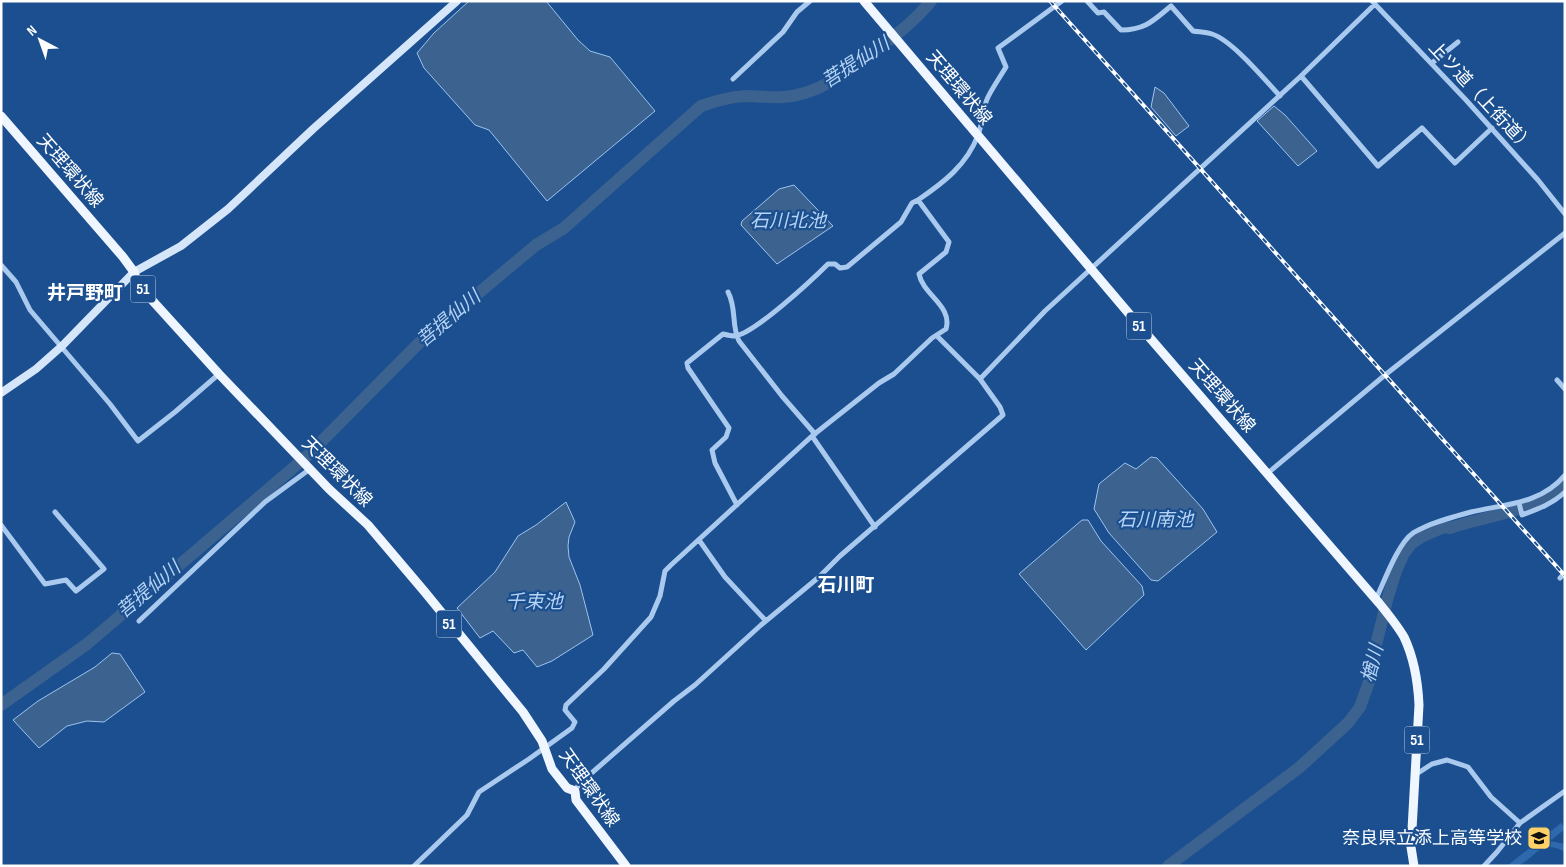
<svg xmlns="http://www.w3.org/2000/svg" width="1566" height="867" font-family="'Sofia Sans Condensed','Noto Sans JP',sans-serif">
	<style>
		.green { fill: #2e69ad }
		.water { fill: #3c6290; stroke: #9cc4f0 }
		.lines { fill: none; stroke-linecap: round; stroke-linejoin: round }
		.river { stroke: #3c6290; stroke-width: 12 }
		.street { stroke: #a9c9ee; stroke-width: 5 }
		.secondary { stroke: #d6e6fa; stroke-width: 8 }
		.primary { stroke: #f0f6ff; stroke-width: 9 }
		.rail-casing { stroke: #fff; stroke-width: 4 }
		.rail { stroke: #1b4f8f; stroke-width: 2; stroke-dasharray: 5.5; stroke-linecap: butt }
		.labels { text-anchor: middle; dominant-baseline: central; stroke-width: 4.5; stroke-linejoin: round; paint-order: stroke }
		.shield { fill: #1b4f8f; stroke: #bbcadd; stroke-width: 1 }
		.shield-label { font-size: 16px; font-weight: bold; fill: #fff }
		.street-label { font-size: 18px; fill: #fff; stroke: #1b4f8f }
		.poi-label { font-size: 18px; fill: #fff; stroke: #1b4f8f; text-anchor: end }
		.water-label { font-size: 19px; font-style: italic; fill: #b5d3f5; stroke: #1b4f8f }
		.neighbourhood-label { font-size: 19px; font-weight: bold; fill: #fff; stroke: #1b4f8f }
	</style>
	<rect width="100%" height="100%" fill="#1b4f8f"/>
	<path class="green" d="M1561 823 1565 829 1550 841 1565 844V852C1540 838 1537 857 1519 865 1516 867 1511 866 1507 866Z"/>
	<path class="water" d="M469 1H546L578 40 590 51 610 57 655 111 547 201 489 130 475 125 424 68 417 53 434 33Z
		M1155 87 1164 93 1189 126 1176 136 1151 107Z
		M1274 106 1285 115 1317 151 1298 166 1257 121Z
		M794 185 833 226 777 264 741 225 742 221 779 189Z
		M1151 457 1157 458 1203 509 1217 532 1158 581 1151 580 1109 533 1094 509 1099 484 1125 463 1136 469Z
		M566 502 575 522 569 537 568 546 569 557 580 585 593 635 552 661 537 667 523 650 514 653 493 631 480 638 457 608 495 572 518 536 536 525Z
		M1082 520H1088L1101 541 1142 586 1144 595 1086 650 1019 574Z
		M112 653 120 654 145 692 104 722 87 721 67 726 39 748 13 720 38 701 95 667Z"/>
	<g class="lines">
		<path class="river" d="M1 705 87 644 307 456 419 343 536 245 564 228 701 106C715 101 730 97 745 96 758 96 771 98 783 97 820 95 849 70 877 49 897 35 915 21 931 1
			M1168 866 1300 767 1348 723 1360 707 1370 679 1377 641 1387 600 1396 571 1403 555 1411 544 1421 537 1444 527 1450 528C1482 517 1544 509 1565 483"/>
		<path class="street" d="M1087 1 1098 13 1104 12 1121 30C1145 30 1153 21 1171 6L1193 31C1199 32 1206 32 1212 34 1233 41 1264 79 1280 96
			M1372 1 1466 100 1538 180 1565 214
			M1432 63 1458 42
			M1301 76 1378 166 1422 128 1455 163 1492 128
			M733 79 783 32 797 12 810 1
			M1 265 16 282 30 310 110 404 138 441 175 412 219 374
			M728 292C737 309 731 325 739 341L782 396 815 434
			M937 336 980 379
			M1557 380 1565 389
			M812 436 875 527
			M1268 473 1385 375 1565 233
			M1519 503 1522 515C1538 509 1552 504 1565 492
			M737 505 715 463 712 450 726 437 729 428 688 368 687 363 723 334C727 335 731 336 735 336 754 334 813 279 828 264H835L840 268 847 267 901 222 912 203 918 200
			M1 525 45 584 66 580 76 591 104 569 55 512
			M699 540 725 577 766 621
			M1560 578 1565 573
			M1376 599C1384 582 1398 543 1413 533 1417 530 1423 528 1427 526 1441 520 1456 516 1471 512 1505 504 1541 504 1565 475
			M139 621 265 502 310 469
			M1415 775 1432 764 1447 760 1468 767 1491 797 1520 823
			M575 791 579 784 674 701 695 685 761 625 819 577 840 556 1003 415 1000 407 980 379 1045 311 1301 76 1375 4
			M414 866 467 815 479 792 529 759 572 728 575 722 565 710 566 705 604 669 651 617 660 596 665 571 671 565 812 436 879 383 894 374 932 338 946 329C953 306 923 295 919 274L946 252 949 242 918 200C943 183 967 165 978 135 983 123 982 109 988 97 993 87 1000 77 1006 67L998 48 1062 1
			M1484 866 1497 852 1520 823 1565 791"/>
		<path class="secondary" d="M1 393 36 369 62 346 134 272 181 246 228 209 313 129 457 1"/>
		<path class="primary" d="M864 1 1131 316 1379 603C1388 614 1397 625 1404 637 1414 658 1418 683 1419 705L1411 847 1414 866
			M1 116 123 257 134 272 138 284 151 299 219 374 329 489 368 525 424 591 523 712 542 741 552 769 567 788 575 791 576 800 626 866"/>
		<g class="rail-casing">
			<path id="rail" d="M1050 1 1565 576"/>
		</g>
		<use href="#rail" class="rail"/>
	</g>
	<defs>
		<g id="school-square" transform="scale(1.25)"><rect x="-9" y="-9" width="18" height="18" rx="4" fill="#ffd166" stroke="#1b4f8f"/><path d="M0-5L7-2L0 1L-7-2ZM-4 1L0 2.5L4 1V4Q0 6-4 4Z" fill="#111"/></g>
	</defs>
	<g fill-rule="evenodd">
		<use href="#school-square" x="1539" y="838"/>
	</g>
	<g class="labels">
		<g class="shield">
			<rect x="130.5" y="275.5" width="25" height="27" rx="4"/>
			<rect x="1126.5" y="312.5" width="25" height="27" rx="4"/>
			<rect x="436.5" y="610.5" width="25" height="27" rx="4"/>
			<rect x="1404.5" y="726.5" width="25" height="27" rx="4"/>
		</g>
		<g class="shield-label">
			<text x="143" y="289">51</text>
			<text x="1139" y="326">51</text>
			<text x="449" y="624">51</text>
			<text x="1417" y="740">51</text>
		</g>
		<g class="street-label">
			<text transform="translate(959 88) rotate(50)">天理環状線</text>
			<text transform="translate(1481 97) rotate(47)">上ツ道（上街道）</text>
			<text transform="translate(70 171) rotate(49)">天理環状線</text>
			<text transform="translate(1222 396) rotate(49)">天理環状線</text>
			<text transform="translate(337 472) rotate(45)">天理環状線</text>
			<text transform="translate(589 788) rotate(55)">天理環状線</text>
		</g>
		<g class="poi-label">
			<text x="1522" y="838">奈良県立添上高等学校</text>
		</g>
		<g class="water-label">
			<text transform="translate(856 63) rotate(-33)">菩提仙川</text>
			<text x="788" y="221">石川北池</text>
			<text transform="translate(449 319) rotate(-40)">菩提仙川</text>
			<text x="1155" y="520">石川南池</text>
			<text transform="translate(149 590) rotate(-40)">菩提仙川</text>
			<text x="534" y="602">千束池</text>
			<text transform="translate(1373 664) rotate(-76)">楢川</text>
		</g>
		<g class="neighbourhood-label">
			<text x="85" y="293">井戸野町</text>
			<text x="846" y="585">石川町</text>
		</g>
	</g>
	<rect width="1566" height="867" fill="none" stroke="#ffffff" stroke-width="5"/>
	<g transform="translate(40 40) rotate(319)" stroke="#1b4f8f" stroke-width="4" paint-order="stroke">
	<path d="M0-4L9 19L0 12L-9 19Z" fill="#ffffff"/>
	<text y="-8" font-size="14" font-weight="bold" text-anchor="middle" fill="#ffffff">N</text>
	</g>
</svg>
